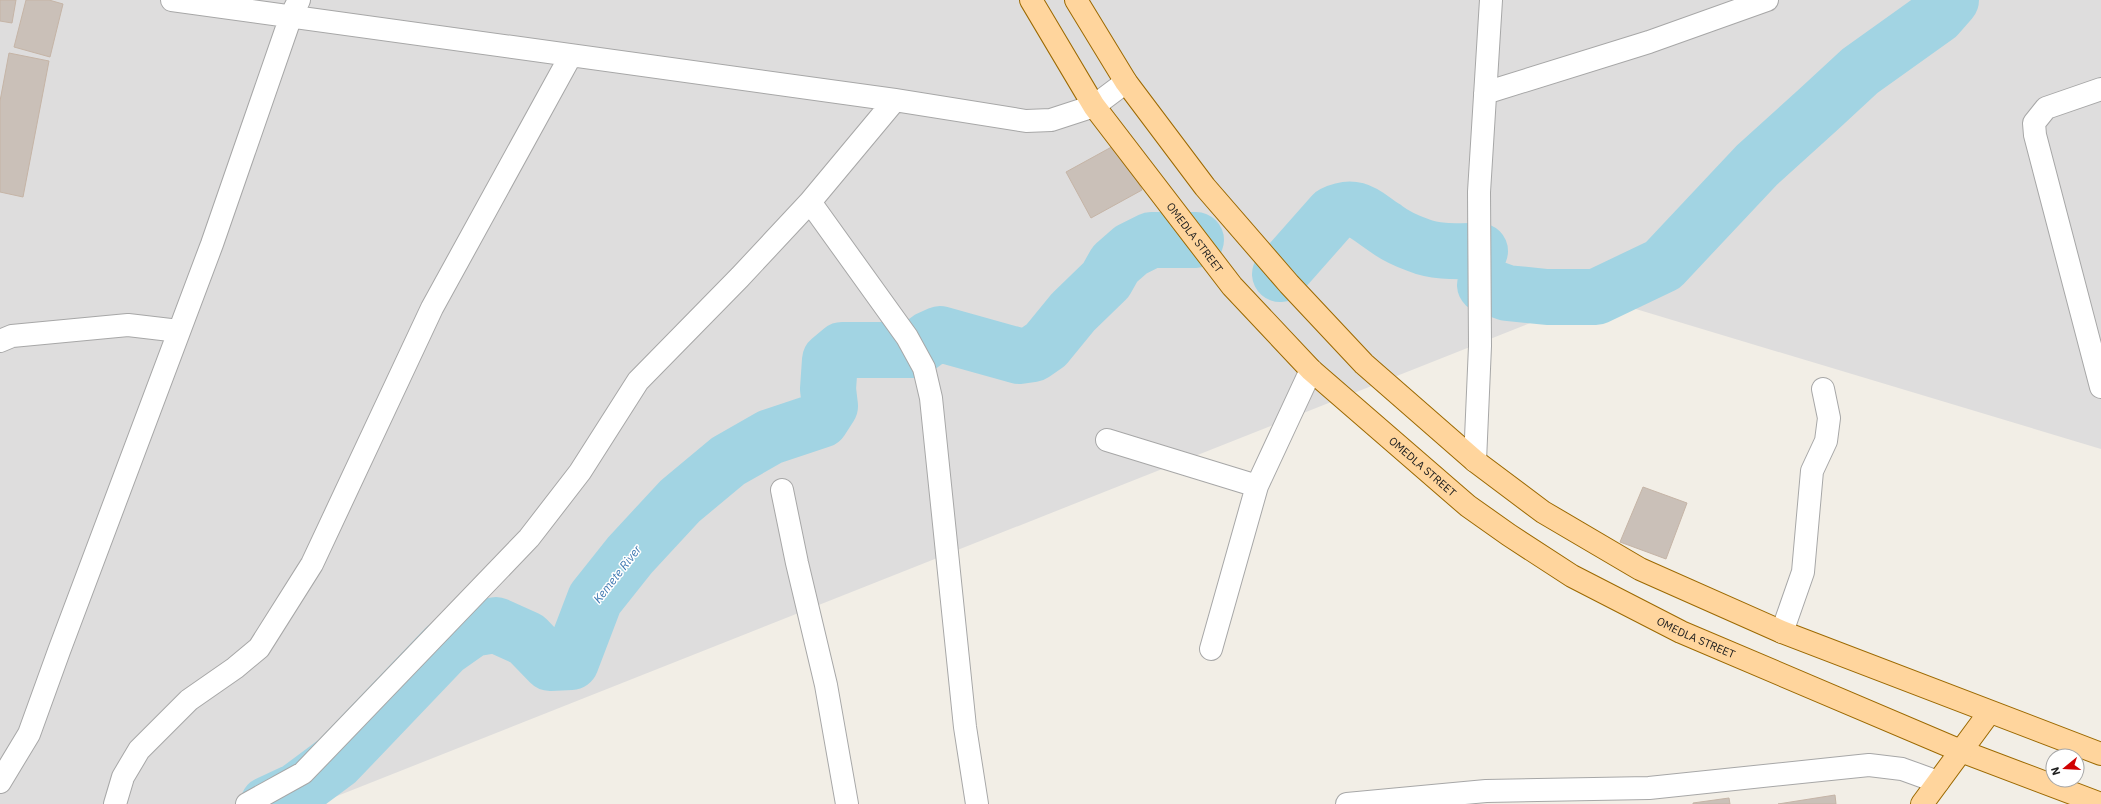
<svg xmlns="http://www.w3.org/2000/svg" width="2101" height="804" font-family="'IBM Plex Sans',sans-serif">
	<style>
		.residential { fill: #dedddd }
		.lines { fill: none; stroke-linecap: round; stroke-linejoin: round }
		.river { stroke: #a2d4e3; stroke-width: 56 }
		.building { fill: #cac0b8; stroke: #c5b4a6 }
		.minor-casing { stroke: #a7a7a7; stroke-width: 24 }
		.major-casing { stroke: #9c6900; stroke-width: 24 }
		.minor { stroke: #fff; stroke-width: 22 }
		.major { stroke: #ffd59d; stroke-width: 22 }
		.labels { text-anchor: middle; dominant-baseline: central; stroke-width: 3; stroke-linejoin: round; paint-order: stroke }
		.street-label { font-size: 11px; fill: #202020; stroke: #fff }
		.water-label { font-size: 12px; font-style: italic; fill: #4079b2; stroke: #fff }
	</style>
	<rect width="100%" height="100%" fill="#f2eee6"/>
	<path class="residential" d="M0 0H2101V449L1596 297 317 804H0Z"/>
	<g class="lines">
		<path class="river" d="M1280 274 1333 214C1357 202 1366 216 1385 228 1394 235 1407 241 1418 245 1437 253 1460 251 1480 251
			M1485 285 1507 293 1547 297H1596L1663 265 1757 165 1820 108 1860 71 1937 16 1951 0
			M268 804 298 790 337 761 445 648 472 629 496 625 527 639 550 663 571 662 595 599 630 555 680 501 728 461 770 437 821 420 830 406 828 389 830 360 842 350H914L929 339 940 334 1019 356 1033 354 1046 345 1073 312 1106 280 1115 264 1131 250 1151 240H1196"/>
	</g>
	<path class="building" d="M0 0H16L12 23 0 21Z
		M26 0H49L63 4 50 57 14 47Z
		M9 53 49 61 23 197 0 192V101Z
		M1117 144 1142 190 1091 218 1066 172Z
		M1643 487 1687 503 1666 559 1620 542Z
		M1835 795 1836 804H1778Z
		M1729 798 1730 804H1693V803Z"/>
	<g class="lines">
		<g class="minor-casing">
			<path id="minor" d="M172 0 895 100 1026 121 1051 120 1094 106 1126 82
				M2101 89 2046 108 2034 123 2035 135 2101 387
				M1485 93 1649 42 1767 0
				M810 202 895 100
				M0 341 12 336 128 325 179 331
				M1107 440 1257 486
				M1475 461 1480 346 1479 192 1491 0
				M782 490 797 563 826 685 847 804
				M1782 632 1803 572 1812 471 1826 441 1829 418 1823 389
				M1211 649 1257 486 1311 370
				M0 782 29 734 59 651 212 244 291 16 299 0
				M115 804 123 777 139 750 189 700 235 668 259 648 312 564 432 308 570 57
				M247 804 303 773 529 538 580 472 638 381 740 277 810 202 907 337 924 368 931 398 965 727 977 804
				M1347 804 1486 791 1649 788 1869 765 1902 769 1938 782"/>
		</g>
		<g class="major-casing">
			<g id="major">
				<path id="s1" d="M1031 0 1094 106 1232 286 1311 370 1468 506 1509 535 1572 576 1681 632 1961 751 2101 804"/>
				<path d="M1076 0 1126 82 1205 187 1289 284 1364 364 1475 461 1543 512 1640 569 1782 632 2101 754"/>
				<path d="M1922 804 1989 713"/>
			</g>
		</g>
		<use href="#minor" class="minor"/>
		<use href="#major" class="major"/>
	</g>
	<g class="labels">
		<g class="street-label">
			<text stroke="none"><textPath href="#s1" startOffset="289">OMEDLA STREET</textPath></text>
			<text stroke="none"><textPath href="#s1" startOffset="613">OMEDLA STREET</textPath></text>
			<text stroke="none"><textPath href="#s1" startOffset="937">OMEDLA STREET</textPath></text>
		</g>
		<g class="water-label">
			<text transform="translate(617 574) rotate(-52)">Kemete River</text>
		</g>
	</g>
	<g transform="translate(2065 768) rotate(252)"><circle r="19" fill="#ffffff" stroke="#a6a6a6"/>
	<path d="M0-3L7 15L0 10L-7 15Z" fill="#d00100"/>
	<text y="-6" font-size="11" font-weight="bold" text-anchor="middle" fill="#202020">N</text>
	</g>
</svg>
